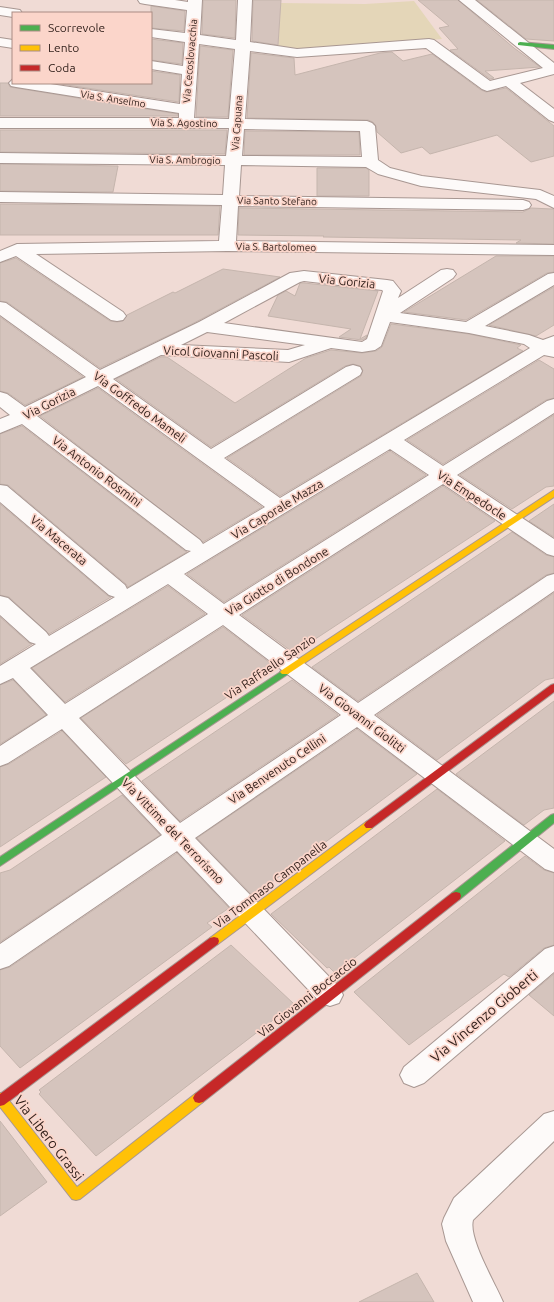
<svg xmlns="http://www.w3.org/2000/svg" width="554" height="1302" font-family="Ubuntu,sans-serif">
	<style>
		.green { fill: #e4d6b8 }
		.building { fill: #d5c4bd; stroke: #c5b5ad }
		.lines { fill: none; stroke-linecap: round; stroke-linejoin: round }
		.street-casing { stroke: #a89792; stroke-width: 2 }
		.fast-casing { stroke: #a89792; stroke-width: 2 }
		.slow-casing { stroke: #a89792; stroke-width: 2 }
		.jam-casing { stroke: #a89792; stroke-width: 2 }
		.street { fill: #fdfaf9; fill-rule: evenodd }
		.fast { fill: #4caf50; fill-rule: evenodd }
		.slow { fill: #ffc107; fill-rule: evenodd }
		.jam { fill: #c62828; fill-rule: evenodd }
		.labels { text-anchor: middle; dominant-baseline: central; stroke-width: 3.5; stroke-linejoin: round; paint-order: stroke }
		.far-street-label { font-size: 10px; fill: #2f1e19; stroke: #fbd5ca }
		.street-label { font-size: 12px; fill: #2f1e19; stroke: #fbd5ca }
		.near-street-label { font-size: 14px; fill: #2f1e19; stroke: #fbd5ca }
	</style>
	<rect width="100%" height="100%" fill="#f0dbd5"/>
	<path class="green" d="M414 1 442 39 310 50 278 47 280 3 365 4Z"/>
	<path class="building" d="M203 0H236L235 38 202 34Z
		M253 0H281L278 45 252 41Z
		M418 0H458L514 48 540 67 485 71 494 78 490 79 450 50 458 49 439 28 449 26Z
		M477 0H554V41L526 39Z
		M151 6 185 11 184 31 151 28Z
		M151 39 183 43 182 64 151 60Z
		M200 46 233 50 228 117H196Z
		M392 52 403 61 432 54 481 90 486 92 506 88 554 126V156L531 162 497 135 430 154 422 147 401 153 377 132 376 126 373 122 368 120 247 118 251 53 294 58 295 75 380 53Z
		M151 71 180 75 179 102 54 83H151Z
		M0 83H8L10 87 16 88 178 114V116H0Z
		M0 130H227L225 154 0 152Z
		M245 131 359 132 360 155H244Z
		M0 164 118 166 113 192 0 191Z
		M317 168H366L369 170V196H317Z
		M0 204 220 206 218 235H0Z
		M239 208 523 212 531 208 552 209H554V244L516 243 521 240 323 237 324 236 238 235Z
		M496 256H554V272L547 273 466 320 404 312Z
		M16 258 110 321 117 322 123 321 127 315 173 292 175 293 223 269 280 277 190 325 100 368 7 302 0 301V263Z
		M300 283H304L378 291 360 339 367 335 366 338 362 340 339 337 351 329 268 316 278 295 286 291 295 296Z
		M554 287V325L536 336 489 325Z
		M0 317 83 377 25 405 8 393 0 391Z
		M391 324 469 334 521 345 517 348 523 351 280 496 227 458 361 376 363 370 360 366 353 364 345 366 211 447 116 379 161 357H167L235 403 306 358 331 350 362 353 376 351 382 347Z
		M539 360 554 369V398L546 400 443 464 407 440Z
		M98 388 262 507 203 542 40 416Z
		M554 415V486L546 487 512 509 460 475Z
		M22 426 185 551 187 552 128 587 126 584 8 485 0 484V434Z
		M390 451 426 475 224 602 187 574Z
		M443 486 495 521 294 653 242 615Z
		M0 504 108 596 111 597 49 634 9 597 0 595Z
		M554 504V537L529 521Z
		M512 532 546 555 554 557V573L546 575 358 701 312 667Z
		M168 586 205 614 65 702 32 668Z
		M554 593V678L545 680 437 760 377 715Z
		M0 617 29 643 32 644 0 664Z
		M223 627 274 666 126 764 81 718Z
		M13 680 46 715 0 744V685Z
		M292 680 338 715 180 821 142 781Z
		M554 701V808L544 810 524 825 456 774Z
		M357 729 417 774 253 896 197 838Z
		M62 731 106 777 0 847V767L9 764Z
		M437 789 505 841 335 973 329 967 327 968 271 914Z
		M122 795 160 835 0 942V873L10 870Z
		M177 853 229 908 207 923 212 927 20 1068 0 1046V970L10 967Z
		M525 856 544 870 554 873V945L544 948 509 977 504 974 409 1045 354 992Z
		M231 945 294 1004 96 1156 39 1094 41 1092 39 1090Z
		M554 974V1016L529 995Z
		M0 1121 47 1182 0 1216Z
		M417 1273 434 1302H359Z"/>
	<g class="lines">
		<g class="street-casing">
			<path id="street" d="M138 0H175L188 2V0H202L200 35 236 40 238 0H252L250 42 297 49 429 39 434 40 490 81 543 68 459 0H475L554 63V74L520 83 554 109V122L549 120 506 86 487 91 482 89 426 48 297 57 250 51 245 119 367 121 372 123 375 126 378 160 390 168 422 176 540 190 554 196V208L536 199 421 186 378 174 366 167 241 165 239 196 523 200 529 202 531 205 529 208 523 210 238 206 236 241 554 245V255L227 251 36 254 123 312 126 316 123 320 117 321 111 320 16 256 0 262V251L17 244 219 241 222 205 0 202V192L223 195 225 165 0 163V153L226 156 229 128H0V118H179V113L16 87 11 86 9 83 13 79V83H44L180 104 182 74 151 69V61L183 66 185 42 151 37V29L185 33 187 10 145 4 140 3ZM199 44 235 49 229 119 194 118ZM244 129 360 131 362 157 242 156Z
				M0 7 20 10 22 13H13V17L0 15Z
				M0 38 13 40V48L0 46Z
				M447 269 453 270 456 274 453 278 400 313 466 322 548 274 554 273V285L485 326 529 335 543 340 554 336V357L544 355 404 440 443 466 547 401 554 399V413L457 475 554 539V556L547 554 443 484 239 615 358 703 547 576 554 574V591L374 715 554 849V872L545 869 357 727 195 838 339 987 343 995 339 1003 330 1006 321 1003 177 851 9 966 0 969V944L162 835 62 729 8 763 0 766V746L48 715 13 678 0 684V666L36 644 30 642 0 615V596L8 598 46 632 49 636 115 597 109 595 0 502V485L7 486 125 585 127 589 191 551 186 550 22 424 0 433V419L10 415 0 407V392L7 394 25 407 86 377 0 315V302L6 303 100 370 199 322 290 273 304 271 387 280 393 281 401 291 398 298 441 270ZM304 281 382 290 383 291 367 339 362 342 224 323 300 282ZM390 322 469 333 524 344 530 348 280 498 224 458 360 375 362 371 360 367 353 365 346 367 211 449 113 379 161 355 289 362 331 348 362 352 375 350 381 346ZM207 332 305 345 288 350 181 345ZM98 386 265 507 203 544 200 540 37 416ZM390 449 429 475 224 604 184 574ZM168 584 208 614 65 704 30 668ZM223 625 341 715 180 823 79 718Z
				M554 946V972L424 1083 414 1087 404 1083 400 1075 404 1067 545 949Z
				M554 1111V1141L473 1220C468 1238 495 1283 503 1302H473L446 1241 442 1224 444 1218 454 1198 544 1114Z"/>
		</g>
		<g class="fast-casing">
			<path id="fast" d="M520 42 554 45V49L518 45V43Z
				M285 669 288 670 290 672 288 674 0 866V857Z
				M554 814V823L460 899 456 900 452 899 451 896 452 893 551 815Z"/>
		</g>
		<g class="slow-casing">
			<path id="slow" d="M554 490V497L288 674H282L280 672 282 670Z
				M369 821 372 822 374 825 372 828 218 944 214 945 210 944 209 941 210 938 366 822Z
				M0 1093 4 1094 77 1187 195 1094 199 1093 203 1094 205 1098 203 1102 80 1199 76 1200 72 1199 0 1107Z"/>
		</g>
		<g class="jam-casing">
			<path id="jam" d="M554 684V692L372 828H366L364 825 366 822 551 685Z
				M456 892 460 893 461 896 460 899 203 1102 199 1103 195 1102 193 1098 195 1094 452 893Z
				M214 937 218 938 219 941 218 944 4 1105 0 1106V1094L210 938Z"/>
		</g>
		<use href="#street" class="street"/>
		<use href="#fast" class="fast"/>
		<use href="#slow" class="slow"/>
		<use href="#jam" class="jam"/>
	</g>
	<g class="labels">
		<g class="far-street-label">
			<text transform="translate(190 61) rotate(-85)">Via Cecoslovacchia</text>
			<text transform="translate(113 99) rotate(9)">Via S. Anselmo</text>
			<text transform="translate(184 123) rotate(1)">Via S. Agostino</text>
			<text transform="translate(237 123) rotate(-86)">Via Capuana</text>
			<text transform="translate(185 160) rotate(1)">Via S. Ambrogio</text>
			<text transform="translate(277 201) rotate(1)">Via Santo Stefano</text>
			<text transform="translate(276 247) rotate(1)">Via S. Bartolomeo</text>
		</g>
		<g class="street-label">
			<text transform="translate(347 281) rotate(6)">Via Gorizia</text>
			<text transform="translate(221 353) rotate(3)">Vicol Giovanni Pascoli</text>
			<text transform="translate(49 403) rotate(-27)">Via Gorizia</text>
			<text transform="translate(140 407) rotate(36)">Via Goffredo Mameli</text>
			<text transform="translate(97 471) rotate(37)">Via Antonio Rosmini</text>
			<text transform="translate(472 495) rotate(33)">Via Empedocle</text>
			<text transform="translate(277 509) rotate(-31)">Via Caporale Mazza</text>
			<text transform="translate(59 540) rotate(40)">Via Macerata</text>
			<text transform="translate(277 581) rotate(-32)">Via Giotto di Bondone</text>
			<text transform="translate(270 667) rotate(-34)">Via Raffaello Sanzio</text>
			<text transform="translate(362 718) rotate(37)">Via Giovanni Giolitti</text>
			<text transform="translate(277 769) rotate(-34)">Via Benvenuto Cellini</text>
			<text transform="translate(173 831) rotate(46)">Via Vittime del Terrorismo</text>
			<text transform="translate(270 884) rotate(-37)">Via Tommaso Campanella</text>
			<text transform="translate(307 997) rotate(-38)">Via Giovanni Boccaccio</text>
		</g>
		<g class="near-street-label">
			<text transform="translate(484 1016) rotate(-40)">Via Vincenzo Gioberti</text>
			<text transform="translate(49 1138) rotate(52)">Via Libero Grassi</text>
		</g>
	</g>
	<rect x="12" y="12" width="140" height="72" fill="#fbd5ca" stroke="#a98c83"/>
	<rect x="20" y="25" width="20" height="6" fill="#4caf50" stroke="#a98c83"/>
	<text x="48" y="32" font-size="12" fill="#2f1e19">Scorrevole</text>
	<rect x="20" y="45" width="20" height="6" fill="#ffc107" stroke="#a98c83"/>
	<text x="48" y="52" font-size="12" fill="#2f1e19">Lento</text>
	<rect x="20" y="65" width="20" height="6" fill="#c62828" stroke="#a98c83"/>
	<text x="48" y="72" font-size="12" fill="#2f1e19">Coda</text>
</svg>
